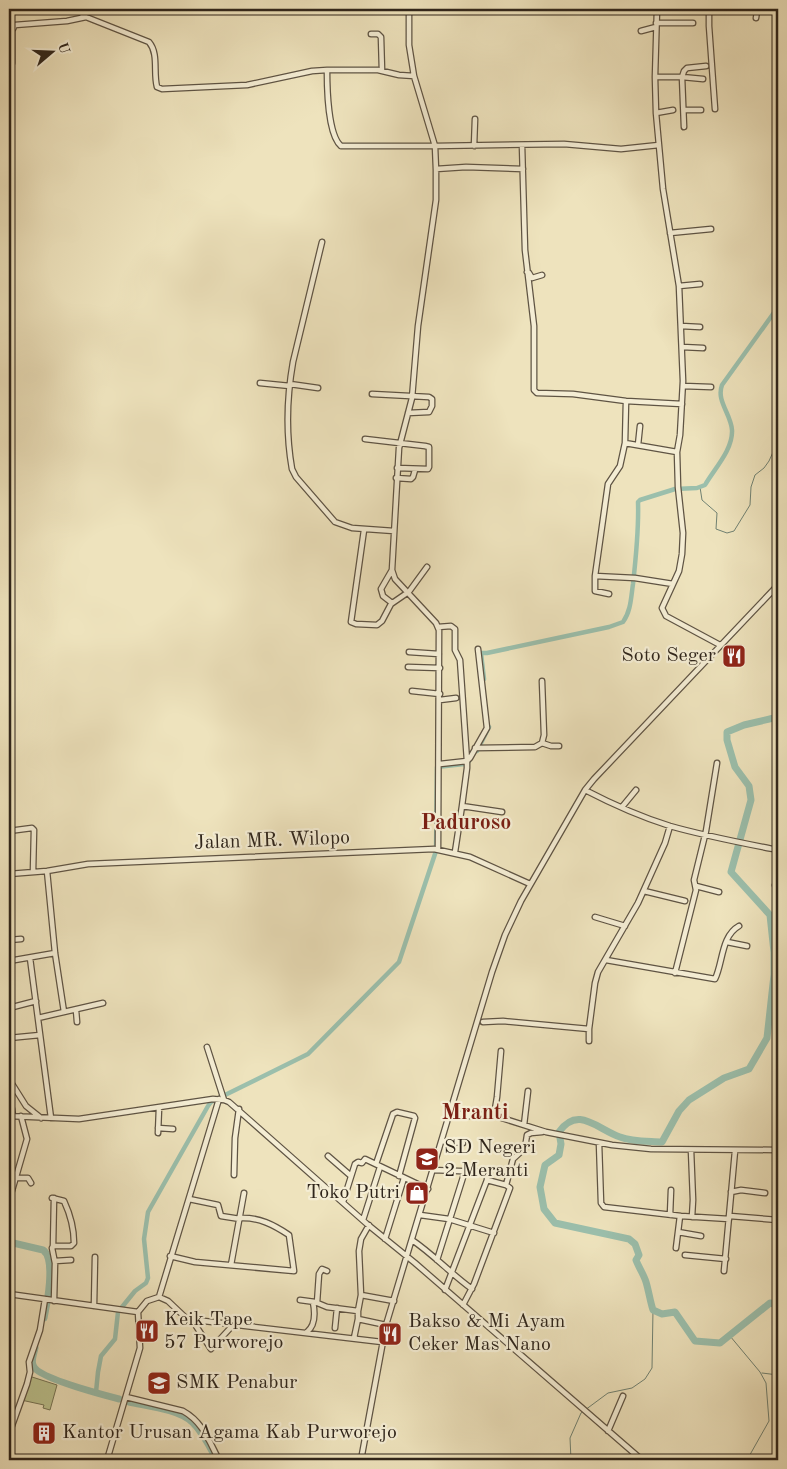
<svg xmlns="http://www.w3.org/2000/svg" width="787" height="1469" font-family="'Old Standard TT',serif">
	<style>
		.green { fill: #bcc38f; stroke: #767455 }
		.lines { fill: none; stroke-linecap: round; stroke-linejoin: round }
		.stream { stroke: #708172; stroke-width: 1 }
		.canal { stroke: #9bbfac; stroke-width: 4.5 }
		.river { stroke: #9bbfac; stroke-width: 7 }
		.minor-casing { stroke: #5f5444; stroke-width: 7 }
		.major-casing { stroke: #2f251b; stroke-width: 8 }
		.minor { stroke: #f4edd4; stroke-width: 4.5 }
		.major { stroke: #e7c27e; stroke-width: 5.5 }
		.labels { text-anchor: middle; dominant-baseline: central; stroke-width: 4.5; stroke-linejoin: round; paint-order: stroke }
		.poi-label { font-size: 20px; fill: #2f251b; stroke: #f4edd4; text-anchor: start }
		.street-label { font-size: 20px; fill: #2f251b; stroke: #f4edd4 }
		.quarter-label { font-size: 22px; font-weight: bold; fill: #7a1f14; stroke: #f4edd4 }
	</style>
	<rect width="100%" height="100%" fill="#eee3bd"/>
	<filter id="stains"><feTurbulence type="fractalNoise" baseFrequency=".004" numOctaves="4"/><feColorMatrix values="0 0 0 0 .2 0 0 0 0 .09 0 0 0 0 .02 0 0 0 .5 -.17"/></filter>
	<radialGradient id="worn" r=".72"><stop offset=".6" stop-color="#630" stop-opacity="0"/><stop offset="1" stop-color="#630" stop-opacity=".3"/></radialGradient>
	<path class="green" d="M29 1376 57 1385 50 1410 43 1408 44 1405 21 1400Z"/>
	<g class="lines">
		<path class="stream" d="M700 487 702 500 717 513 716 529 727 533 734 531 750 505 751 487 755 475 764 468 769 461 778 441
			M730 1336 760 1372 766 1383 769 1421 747 1460
			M762 1373 778 1375
			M571 1460 570 1438 581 1413 608 1393 632 1388 645 1379 652 1368 653 1310"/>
		<path class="canal" d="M484 679 481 653H487L609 627 623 622C631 611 631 597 633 584 636 557 639 530 638 502L640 500 675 489 697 488 705 485C714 469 733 450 732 430 731 414 716 401 722 385L778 307
			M477 751 489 727
			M96 1392 98 1372 101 1356 115 1339 118 1312 135 1291 146 1283 148 1278 144 1239 148 1212 208 1106 211 1102 225 1095 308 1054 399 962 436 851 437 767 464 764 469 761"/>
		<path class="river" d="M778 717 744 725 727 732V740L735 767 749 786 751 800 731 872 770 915 774 952V975L767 1038 749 1069 724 1078 689 1100 679 1111 662 1142C649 1141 632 1142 620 1137 597 1129 578 1105 559 1132L561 1144 559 1155 545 1165 540 1187 544 1209 555 1223 629 1239 635 1244 639 1255 636 1260C639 1268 644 1275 646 1282 649 1292 650 1301 653 1310L662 1314 675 1312 695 1341 720 1343 770 1303 778 1305
			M9 1242 43 1250C56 1259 47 1304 44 1318
			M35 1348C34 1353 30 1362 34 1367 41 1379 104 1395 119 1399
			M129 1402C147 1406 179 1409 192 1422 202 1431 209 1446 216 1458"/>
		<g class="minor-casing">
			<path id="minor" d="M81 9 82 14 86 17 149 42C159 54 153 72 157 87L162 89 247 85 312 71 327 70H378L399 75 414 76 435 146 564 144 621 149 659 145
				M409 9V45L414 76
				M657 9 655 77 656 113 663 189 679 286 683 381 680 435 677 452 678 487 683 533 682 554 679 571 662 608 666 616 720 645
				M709 9V26L715 109
				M756 18 757 11 760 9
				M656 23H693
				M641 31 656 27
				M371 34H378L381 37 382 71
				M12 63V31L15 25 67 21 86 17
				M327 70C327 88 328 135 341 146H435L436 170V200L418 326 412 398 399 448 392 570 395 579 436 623 439 630 438 849
				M655 77H682L684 127
				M703 79 682 77 684 71 687 68 706 66
				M684 110H701
				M656 113 673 110
				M522 145 525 250 534 326V390L537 393 573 394 626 401 682 404
				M474 146 475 119
				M436 169 466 167 523 169
				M670 233 711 229
				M322 242 293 362C287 396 286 435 292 469L296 477 335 522 352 528 394 531
				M527 272 529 273 532 278 542 275
				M679 286 700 284
				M681 326 700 327
				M682 347 703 348
				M260 383 290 386
				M290 384 318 388
				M683 386 711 387
				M372 394 429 397 432 399V406L429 412 408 413
				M365 439 425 446 429 447V467L428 469 397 468
				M625 443 677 452
				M638 445 640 426
				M396 478 411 479 413 477 415 470
				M364 530 351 622 356 624 377 625 382 621 391 604 407 593
				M392 570 381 589 383 596 392 603
				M595 576 635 578 673 584
				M408 593 427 567
				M609 594 595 591V576L608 484 620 466 625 443 626 401
				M438 627 451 626 455 629V650L460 660 467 761 440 764
				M409 652 439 654
				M408 667 440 668
				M412 691 440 694
				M440 700 456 698
				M542 743 551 746H559
				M475 748 535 747 542 743 544 735 542 681
				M585 790C612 804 641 817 670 826 705 836 742 843 778 850
				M462 806 502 812
				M622 807 636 790
				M9 831 32 828 34 830 33 872
				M778 850 776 873 778 877
				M455 852 462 806 467 768V761L470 758 487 728 478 649
				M47 871 55 953 64 1012
				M9 874 47 871 88 864 434 849 470 857 530 884
				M696 886 719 892
				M644 891 685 901
				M778 904V896L775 885 778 879
				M595 917 625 926
				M9 940 21 939
				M727 942 747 946
				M30 958 51 1118
				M606 960 715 979C723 963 721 936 739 926
				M9 961 55 953
				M675 973 696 890 694 880 706 831 717 763
				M9 1008 36 1001
				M76 1010 77 1022
				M38 1018 103 1003
				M483 1022 503 1021 589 1029 595 983 598 972 638 903 665 843 670 826
				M9 1038 40 1035
				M589 1041V1029
				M207 1047 224 1100
				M9 1079 26 1106 41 1118
				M9 1099 12 1109 13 1116
				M451 1112 469 1116 489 1114 546 1132 612 1145 651 1149 778 1150
				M494 1115 497 1097 501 1051
				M9 1116 79 1119 213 1099 224 1100 229 1102 367 1224 415 1263 642 1460
				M524 1125 528 1091
				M158 1128 173 1129
				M158 1133 159 1108
				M442 1141 463 1143
				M599 1143 601 1203 604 1207 681 1216 729 1219
				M691 1150 693 1200 692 1217
				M328 1156 351 1176
				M376 1164 393 1114 397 1112 414 1116 415 1118 399 1176
				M433 1170 484 1172 487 1174V1180L506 1185 510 1188 474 1284 463 1305
				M234 1175 235 1138 239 1109
				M16 1178H28L31 1183
				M506 1185 513 1159 525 1148 527 1135 531 1133 542 1132
				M731 1192 741 1190 765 1193
				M52 1198 64 1201C70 1214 74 1228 74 1243L71 1246H53L52 1248 55 1263 54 1301
				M189 1199 218 1205 221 1216 240 1219
				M9 1201 27 1139 21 1116
				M343 1202 355 1164 358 1162 362 1163 365 1159 428 1189
				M420 1215 449 1219 494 1233
				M670 1215 671 1190
				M730 1216 778 1220
				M363 1220 380 1167
				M678 1232 701 1236
				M385 1239 404 1178
				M412 1240C433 1254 451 1274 472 1289
				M53 1247 54 1198
				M676 1248 680 1216
				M685 1255 726 1259
				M170 1256 195 1262 294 1271 289 1235C274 1225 259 1217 240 1218
				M437 1260 465 1171
				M55 1261 71 1260
				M231 1265 244 1193
				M724 1271 735 1151
				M445 1290 487 1180
				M9 1294 138 1312
				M361 1295 359 1251 361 1239 369 1225
				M159 1297 168 1301 187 1319 382 1342
				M159 1297 219 1099
				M300 1300 315 1302 327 1307 358 1311 361 1295 394 1301
				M317 1303 319 1274 322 1269 327 1271
				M94 1306 95 1257
				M358 1311V1319L386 1325
				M194 1320 196 1326 211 1349 234 1324
				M335 1328 337 1308
				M307 1332C316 1325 315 1312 313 1302
				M354 1338 358 1319
				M126 1397 183 1411C203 1422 209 1441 219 1460
				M608 1431 623 1396
				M9 1434 27 1384 30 1372 29 1362 40 1330 45 1299
				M107 1460 140 1348 138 1312 147 1301 159 1297
				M361 1460 386 1325 492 972 505 935 521 901 585 790 594 779 778 585"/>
		</g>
		<g class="major-casing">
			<path id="major" d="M9 1459 12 1460"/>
		</g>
		<use href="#minor" class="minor"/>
		<use href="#major" class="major"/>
	</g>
	<defs>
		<g id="restaurant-square" transform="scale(1.25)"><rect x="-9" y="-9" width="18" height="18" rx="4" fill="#8f2418" stroke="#f4edd4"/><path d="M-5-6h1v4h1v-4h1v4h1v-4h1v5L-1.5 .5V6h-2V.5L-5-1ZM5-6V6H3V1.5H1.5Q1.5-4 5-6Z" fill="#fff"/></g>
		<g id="school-square" transform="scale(1.25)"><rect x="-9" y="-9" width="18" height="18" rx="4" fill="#8f2418" stroke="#f4edd4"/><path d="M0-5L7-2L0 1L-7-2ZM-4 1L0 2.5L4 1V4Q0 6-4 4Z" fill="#fff"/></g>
		<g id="shop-square" transform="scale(1.25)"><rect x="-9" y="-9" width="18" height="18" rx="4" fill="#8f2418" stroke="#f4edd4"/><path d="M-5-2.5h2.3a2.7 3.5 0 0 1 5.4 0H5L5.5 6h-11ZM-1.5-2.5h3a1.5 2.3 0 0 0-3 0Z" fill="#fff"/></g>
		<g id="building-square" transform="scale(1.25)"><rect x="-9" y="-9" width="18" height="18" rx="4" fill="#8f2418" stroke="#f4edd4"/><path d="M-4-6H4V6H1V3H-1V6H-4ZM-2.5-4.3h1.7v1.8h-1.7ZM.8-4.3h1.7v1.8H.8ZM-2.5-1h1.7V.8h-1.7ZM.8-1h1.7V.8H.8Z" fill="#fff"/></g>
	</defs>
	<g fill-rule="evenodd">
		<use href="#restaurant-square" x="734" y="656"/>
		<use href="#school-square" x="427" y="1159"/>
		<use href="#shop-square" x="417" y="1193"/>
		<use href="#restaurant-square" x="147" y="1331"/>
		<use href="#restaurant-square" x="390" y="1334"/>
		<use href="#school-square" x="159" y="1383"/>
		<use href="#building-square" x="44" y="1433"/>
	</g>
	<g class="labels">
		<g class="poi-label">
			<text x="716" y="656" text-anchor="end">Soto Seger</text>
			<text x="444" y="1148">SD Negeri<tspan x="444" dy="23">2 Meranti</tspan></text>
			<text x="400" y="1193" text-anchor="end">Toko Putri</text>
			<text x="164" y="1320">Keik Tape<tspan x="164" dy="23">57 Purworejo</tspan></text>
			<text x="408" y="1322">Bakso &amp; Mi Ayam<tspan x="408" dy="23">Ceker Mas Nano</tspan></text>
			<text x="176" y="1383">SMK Penabur</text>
			<text x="62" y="1433">Kantor Urusan Agama Kab Purworejo</text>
		</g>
		<g class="street-label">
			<text transform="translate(272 841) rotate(-2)">Jalan MR. Wilopo</text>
		</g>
		<g class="quarter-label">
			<text x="466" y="823">Paduroso</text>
			<text x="475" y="1113">Mranti</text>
		</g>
	</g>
	<rect width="787" height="1469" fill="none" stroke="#eee3bd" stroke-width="30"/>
	<rect x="10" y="10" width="767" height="1449" fill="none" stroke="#2f251b" stroke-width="2.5"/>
	<rect x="15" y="15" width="757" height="1439" fill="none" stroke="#2f251b"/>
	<g transform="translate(52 52) rotate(71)" stroke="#f4edd4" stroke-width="4" paint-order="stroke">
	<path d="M0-4L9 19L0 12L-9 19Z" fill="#2f251b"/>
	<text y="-8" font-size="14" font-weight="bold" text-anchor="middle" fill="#2f251b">U</text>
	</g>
	<rect width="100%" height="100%" filter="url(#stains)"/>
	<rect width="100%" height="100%" fill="url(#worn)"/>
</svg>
